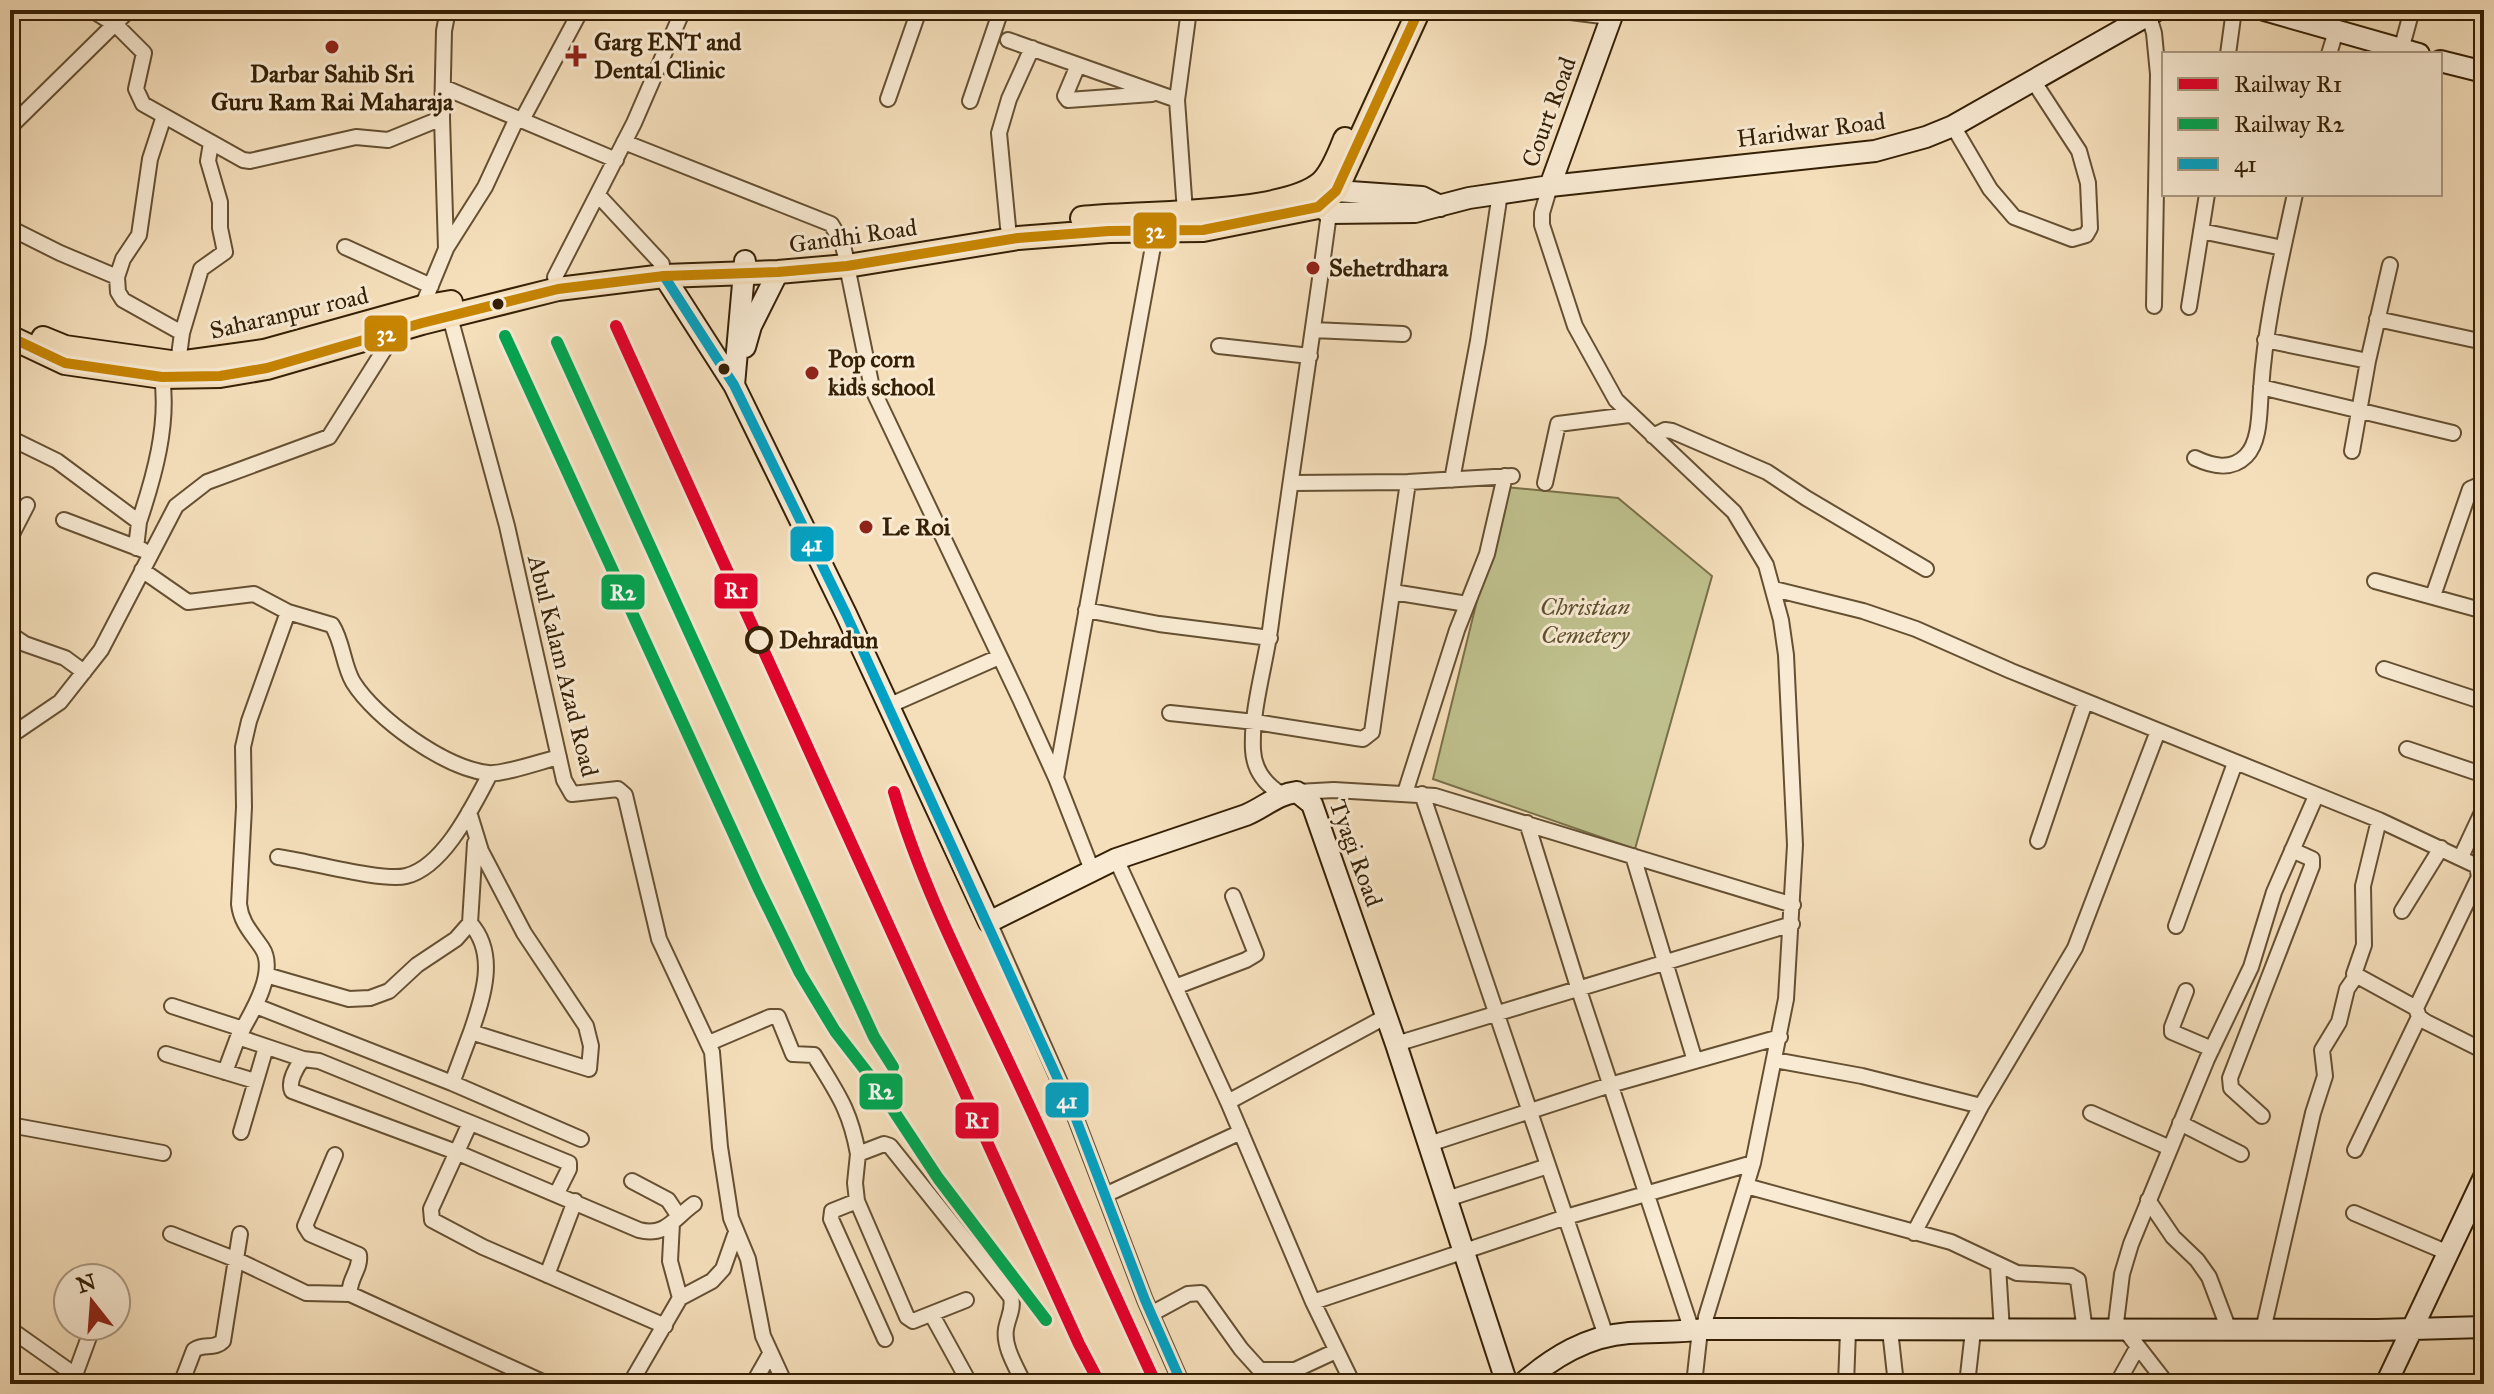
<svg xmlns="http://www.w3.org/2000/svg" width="2494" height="1394" font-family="'IM FELL Great Primer',serif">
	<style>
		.green { fill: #bfc18e; stroke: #7a704a; stroke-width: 2 }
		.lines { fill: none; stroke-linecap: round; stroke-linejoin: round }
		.street-casing { stroke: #655032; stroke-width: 18 }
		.secondary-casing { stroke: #352005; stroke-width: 24 }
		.primary-casing { stroke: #352005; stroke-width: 26 }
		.street { stroke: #f8ead3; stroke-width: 14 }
		.secondary { stroke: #f8ead3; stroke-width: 20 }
		.primary { stroke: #f5dfbb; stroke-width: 22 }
		.bus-1-casing { stroke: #f8ead3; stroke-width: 16 }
		.bus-2-casing { stroke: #f8ead3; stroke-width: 16 }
		.bus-1 { stroke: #03a2c4; stroke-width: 10 }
		.bus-2 { stroke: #c68401; stroke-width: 10 }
		.rail-1-casing { stroke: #f8ead3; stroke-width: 18 }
		.rail-2-casing { stroke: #f8ead3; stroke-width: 18 }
		.rail-1 { stroke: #e4002b; stroke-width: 12 }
		.rail-2 { stroke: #00a651; stroke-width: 12 }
		.poi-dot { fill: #8f2418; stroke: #f8ead3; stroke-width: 3 }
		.bus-dot { fill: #352005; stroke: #f8ead3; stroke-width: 3 }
		.stop-dot { fill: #f8ead3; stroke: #352005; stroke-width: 4 }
		.labels { text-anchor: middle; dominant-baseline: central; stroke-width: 6; stroke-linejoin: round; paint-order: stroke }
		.poi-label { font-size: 24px; font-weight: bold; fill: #352005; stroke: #f8ead3; text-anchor: start }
		.street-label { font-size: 24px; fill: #352005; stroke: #f8ead3 }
		.park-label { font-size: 24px; font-style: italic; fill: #5e502e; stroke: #f8ead3 }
		.stop-label { font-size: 24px; font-weight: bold; fill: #352005; stroke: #f8ead3; text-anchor: start }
		.line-badge { stroke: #f8ead3; stroke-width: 3 }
		.badge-label { font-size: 22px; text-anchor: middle; font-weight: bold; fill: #fff }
	</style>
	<rect width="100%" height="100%" fill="#f5dfbb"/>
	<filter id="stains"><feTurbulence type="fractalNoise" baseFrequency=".0025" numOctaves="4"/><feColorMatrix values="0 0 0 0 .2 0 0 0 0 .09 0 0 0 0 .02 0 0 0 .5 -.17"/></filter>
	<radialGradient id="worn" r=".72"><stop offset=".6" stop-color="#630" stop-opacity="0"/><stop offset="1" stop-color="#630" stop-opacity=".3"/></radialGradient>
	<path class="green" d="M1505 487 1618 498 1712 576 1635 849 1433 779Z"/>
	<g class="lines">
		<g class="street-casing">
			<path id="street" d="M92 10 116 25 144 53 136 89 143 104 243 160 250 161 356 137 388 140 442 118 446 249 422 307
				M1555 10 1610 17
				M2148 13 2154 33 2158 74 2154 306
				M1008 40 1177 100
				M2401 50 2412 10
				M2228 54 2234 10
				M2329 54 2336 31
				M1078 65 1065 96 1068 100 1152 94
				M443 87 616 160
				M888 99 919 10
				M970 101 1001 10
				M442 118 444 31 448 10
				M522 120 581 10
				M1953 126 1990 189 2014 217 2072 239 2086 235 2090 228 2088 183 2079 151 2034 82
				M10 127 129 10
				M624 142 831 224 842 242 845 254
				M1550 186 1542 213V225L1575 326 1616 400 1734 512 1766 565 1781 620 1786 655 1795 845 1786 999 1753 1163 1706 1317 1705 1329
				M598 195 662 264
				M1185 212 1177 100 1189 10
				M1008 227 999 133 1009 99 1032 48
				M10 228 60 253 117 277 118 292 123 300 182 333 178 363
				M2201 231 2283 248
				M345 247 431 286
				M447 247 485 187 517 118
				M847 266 872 388 1020 699 1056 778 1092 870
				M117 277 123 259 139 235 150 159 164 116
				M555 277 634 123 683 10
				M2189 307 2207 194
				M450 317 507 526 564 780 572 794 618 789 625 795 659 939 712 1052 720 1147 731 1218 748 1259 763 1336 785 1384
				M2377 319 2484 342
				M1313 330 1403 334
				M182 333 201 269 225 252 220 228V202L208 161 211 143
				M2265 340 2368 361
				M1219 346 1310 356
				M2261 387 2453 433
				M1653 436 1665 430 1672 431 1767 472 1806 498 1926 569
				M10 438 57 461 139 522 136 548
				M2352 451 2368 361 2390 265
				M2195 458C2212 466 2231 471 2246 456 2261 441 2259 409 2261 390 2265 324 2281 259 2295 194
				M1452 480 1478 341 1500 193
				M1292 483 1408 482 1512 476
				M1545 483 1558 424 1629 415
				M64 520 143 550
				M139 522C154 477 169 425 162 377
				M10 538 27 505
				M142 570 188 602 254 594 288 612 332 625C343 642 343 665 353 682 376 719 445 768 488 773 503 775 542 761 559 757
				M2375 581 2484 611
				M1774 589 1863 611 1916 629 2011 671 2379 820 2477 866 2479 877 2416 1008 2419 1017 2426 1022 2484 1051
				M1393 592 1467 604
				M2433 596 2470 489 2477 486 2484 487
				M1086 610 1159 624 1270 638
				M288 612 249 721 243 747 244 807 239 904C241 923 252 933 262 948 278 972 250 1016 238 1037L303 1059
				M10 634 25 644 65 658 84 672
				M2384 669 2484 702
				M888 706 999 657
				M1170 713 1255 722 1356 738 1363 739 1372 732 1408 482
				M10 736 60 702 101 650 176 506 207 482 329 437 396 331
				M2407 749 2484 775
				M1056 778 1156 230
				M1297 792 1334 790 1435 796 1793 905
				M1405 793 1457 630 1487 554 1505 476
				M1281 794C1265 784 1254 770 1253 750 1251 708 1266 664 1271 623 1289 486 1311 349 1329 213
				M1422 794 1606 1336
				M469 812 481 851 524 933 586 1026 591 1046 589 1069 471 1032C483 997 498 954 470 923
				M2379 820 2363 886 2364 945 2354 974 2416 1008
				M1527 823 1579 990 1692 1331
				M2038 841 2085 702
				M1633 856 1695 1061
				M278 857C307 861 383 882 406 876 444 867 473 806 490 774
				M2461 857 2484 808
				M1116 859 1228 1102 1313 1302 1353 1384
				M2402 911 2441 848
				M989 922 1076 1119 1145 1300 1182 1384
				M2176 926 2235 763
				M266 975 349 999 370 998 389 991 417 965 456 939 470 923 475 843
				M1175 987 1246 960 1256 954 1233 896
				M2186 991 2172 1027V1032L2212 1049
				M172 1006 243 1029
				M256 1006 452 1083 581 1139
				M709 1043 770 1017H778L793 1054 814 1055C837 1093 850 1109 858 1154L884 1144 890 1146 1011 1297C1014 1309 1008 1317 1006 1329 1003 1347 1017 1368 1024 1384
				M1396 1044 1792 924
				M166 1054 255 1081
				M1775 1060 1862 1076 1981 1106
				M225 1072 238 1037
				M452 1083 471 1032
				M1228 1102 1385 1017
				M2091 1113 2170 1148
				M2262 1116 2231 1088 2230 1078 2312 866V859L2292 850
				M470 1123 431 1209 432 1220 483 1247 665 1326
				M2180 1123 2241 1154
				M10 1125 163 1153
				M241 1132 266 1047
				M1429 1144 1610 1085 1780 1037
				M2355 1150 2419 1017
				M858 1154 855 1183 857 1201 907 1317 913 1321 966 1300
				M335 1155 305 1226 310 1234 359 1255C361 1269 348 1280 350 1294L547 1384
				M632 1181 668 1200 678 1215
				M1746 1186 1951 1242 2017 1273 2071 1276 2078 1280 2085 1331
				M557 1193 569 1169V1163L319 1061 303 1059C296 1067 288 1082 292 1091L456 1152 639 1230C666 1237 674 1218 694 1204
				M1105 1195 1241 1132
				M1447 1199 1548 1166
				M2148 1200 2173 1237 2197 1260 2209 1277 2229 1330
				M857 1201 832 1211 831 1219 885 1339
				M2354 1213 2446 1252
				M672 1223 670 1261 680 1298
				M1914 1233 1981 1106 2075 948 2158 731
				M171 1234 237 1260 306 1293 350 1294
				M1998 1266 2002 1331
				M547 1275 575 1201
				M1313 1302 1566 1217 1753 1163
				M1151 1314 1188 1294 1201 1293 1241 1349 1260 1370H1295L1336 1351
				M932 1315 970 1384
				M10 1329 75 1375 82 1384
				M1890 1330 1896 1384
				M2125 1330 2167 1384
				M2263 1330 2313 1113 2325 1076 2322 1050 2339 1022 2347 989 2356 976
				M2115 1331 2122 1274 2131 1244 2207 1059 2251 967 2274 892 2316 796
				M75 1375 93 1326
				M181 1384 194 1350C204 1343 214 1350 223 1341L240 1234
				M630 1384 680 1298 712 1281 723 1269 736 1232
				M753 1384 770 1354
				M1694 1384 1700 1330
				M1846 1384 1848 1331
				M1967 1384 1973 1331
				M2117 1384 2137 1348"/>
		</g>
		<g class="secondary-casing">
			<path id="secondary" d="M2264 10 2419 54
				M2440 61 2484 72
				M1325 184 1336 191 1422 197 1440 206
				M1550 186 1614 10
				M1306 196 1329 213 1415 212 1469 198 1550 186 1875 151 1926 137 1953 126 2157 10
				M664 276 734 385 846 614 989 922 1116 859 1246 815C1265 807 1277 794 1297 792L1312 804 1396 1044 1507 1384
				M745 347 751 326 778 272
				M734 385 745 261
				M1522 1384C1553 1357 1587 1336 1629 1333 1654 1331 1679 1333 1705 1329L2377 1330 2484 1327
				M2386 1384 2484 1177"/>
		</g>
		<g class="primary-casing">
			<path id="primary" d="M1082 218C1136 212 1282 216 1321 183 1331 174 1340 152 1345 139
				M10 337 65 363 162 377 220 376 267 368 422 323 558 289 664 276 778 272 847 266 1018 238 1109 231 1203 230 1318 207 1336 191 1419 10
				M43 338 65 347 178 363 264 351 422 307 451 302"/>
		</g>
		<use href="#street" class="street"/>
		<use href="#secondary" class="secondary"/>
		<use href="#primary" class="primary"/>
		<g class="bus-1-casing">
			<path id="bus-1" d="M664 276 734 385 846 614 1076 1119 1145 1300 1182 1384"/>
		</g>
		<g class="bus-2-casing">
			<path id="bus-2" d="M10 337 65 363 162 377 220 376 267 368 422 323 558 289 664 276 778 272 847 266 1018 238 1109 231 1203 230 1318 207 1336 191 1419 10"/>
		</g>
		<use href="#bus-1" class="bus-1"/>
		<use href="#bus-2" class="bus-2"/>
		<g class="rail-1-casing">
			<path id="rail-1" d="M616 326 1079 1344 1100 1384
				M894 792C922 888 969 977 1011 1067 1061 1172 1107 1279 1156 1384"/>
		</g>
		<g class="rail-2-casing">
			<path id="rail-2" d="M505 336 758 887 800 973 835 1031 876 1084 938 1178 1046 1320
				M557 342 839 961 874 1037 893 1067"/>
		</g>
		<use href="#rail-1" class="rail-1"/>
		<use href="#rail-2" class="rail-2"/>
	</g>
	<g class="poi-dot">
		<circle cx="332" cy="47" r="8"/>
		<path d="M572 44h8v8h8v8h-8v8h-8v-8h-8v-8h8z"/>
		<circle cx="1313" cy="268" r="8"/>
		<circle cx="812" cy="373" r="8"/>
		<circle cx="866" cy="527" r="8"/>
	</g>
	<g class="bus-dot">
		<circle cx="498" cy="304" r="7"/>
		<circle cx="724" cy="369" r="7"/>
	</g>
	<circle class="stop-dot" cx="759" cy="640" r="12"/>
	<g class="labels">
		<g class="poi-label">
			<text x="594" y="42">Garg ENT and<tspan x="594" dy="28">Dental Clinic</tspan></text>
			<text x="332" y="74" text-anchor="middle">Darbar Sahib Sri<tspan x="332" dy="28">Guru Ram Rai Maharaja</tspan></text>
			<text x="1329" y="268">Sehetrdhara</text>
			<text x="828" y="359">Pop corn<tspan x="828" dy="28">kids school</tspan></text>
			<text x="882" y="527">Le Roi</text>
		</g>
		<g class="street-label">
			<text transform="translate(1549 112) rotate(-70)">Court Road</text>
			<text transform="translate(1811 130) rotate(-7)">Haridwar Road</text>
			<text transform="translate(853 236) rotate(-8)">Gandhi Road</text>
			<text transform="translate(289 313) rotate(-13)">Saharanpur road</text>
			<text transform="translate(563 666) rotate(76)">Abul Kalam Azad Road</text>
			<text transform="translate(1356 853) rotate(70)">Tyagi Road</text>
		</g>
		<g class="park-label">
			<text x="1585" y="607">Christian<tspan x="1585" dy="28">Cemetery</tspan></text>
		</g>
		<g class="stop-label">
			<text x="779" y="640">Dehradun</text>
		</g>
	</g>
	<g class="line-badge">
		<rect x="1132" y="211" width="46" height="39" rx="8" fill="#c68401"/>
		<rect x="363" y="314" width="46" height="39" rx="8" fill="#c68401"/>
		<rect x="789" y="525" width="46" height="38" rx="8" fill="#03a2c4"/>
		<rect x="713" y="572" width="46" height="38" rx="8" fill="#e4002b"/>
		<rect x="600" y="573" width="46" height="38" rx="8" fill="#00a651"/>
		<rect x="858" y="1072" width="46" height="39" rx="8" fill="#00a651"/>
		<rect x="1044" y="1081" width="46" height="38" rx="8" fill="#03a2c4"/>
		<rect x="954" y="1101" width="46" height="39" rx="8" fill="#e4002b"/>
	</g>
	<g class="badge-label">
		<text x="1155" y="238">32</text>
		<text x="386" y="341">32</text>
		<text x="812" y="551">41</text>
		<text x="736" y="598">R1</text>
		<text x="623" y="600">R2</text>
		<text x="881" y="1099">R2</text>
		<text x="1067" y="1108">41</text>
		<text x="977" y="1128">R1</text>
	</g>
	<rect width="2494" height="1394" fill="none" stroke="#f5dfbb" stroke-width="40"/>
	<rect x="12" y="12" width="2470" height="1370" fill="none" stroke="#352005" stroke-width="4"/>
	<rect x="20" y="20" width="2454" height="1354" fill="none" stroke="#352005" stroke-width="2"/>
	<rect x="2162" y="52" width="280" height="144" fill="#f8ead3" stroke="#aa9981" stroke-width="2"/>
	<rect x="2178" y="78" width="40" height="12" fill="#e4002b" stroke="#aa9981" stroke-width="2"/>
	<text x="2234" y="92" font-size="24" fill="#352005">Railway R1</text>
	<rect x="2178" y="118" width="40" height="12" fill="#00a651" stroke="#aa9981" stroke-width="2"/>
	<text x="2234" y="132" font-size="24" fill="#352005">Railway R2</text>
	<rect x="2178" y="158" width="40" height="12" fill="#03a2c4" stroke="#aa9981" stroke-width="2"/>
	<text x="2234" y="172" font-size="24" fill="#352005">41</text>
	<g transform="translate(92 1302) rotate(343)"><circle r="38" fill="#f8ead3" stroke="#aa9981" stroke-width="2"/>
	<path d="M0-6L14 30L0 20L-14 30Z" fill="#8f2418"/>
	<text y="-12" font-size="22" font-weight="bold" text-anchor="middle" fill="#352005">N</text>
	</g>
	<rect width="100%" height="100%" filter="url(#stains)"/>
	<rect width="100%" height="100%" fill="url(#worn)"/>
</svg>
